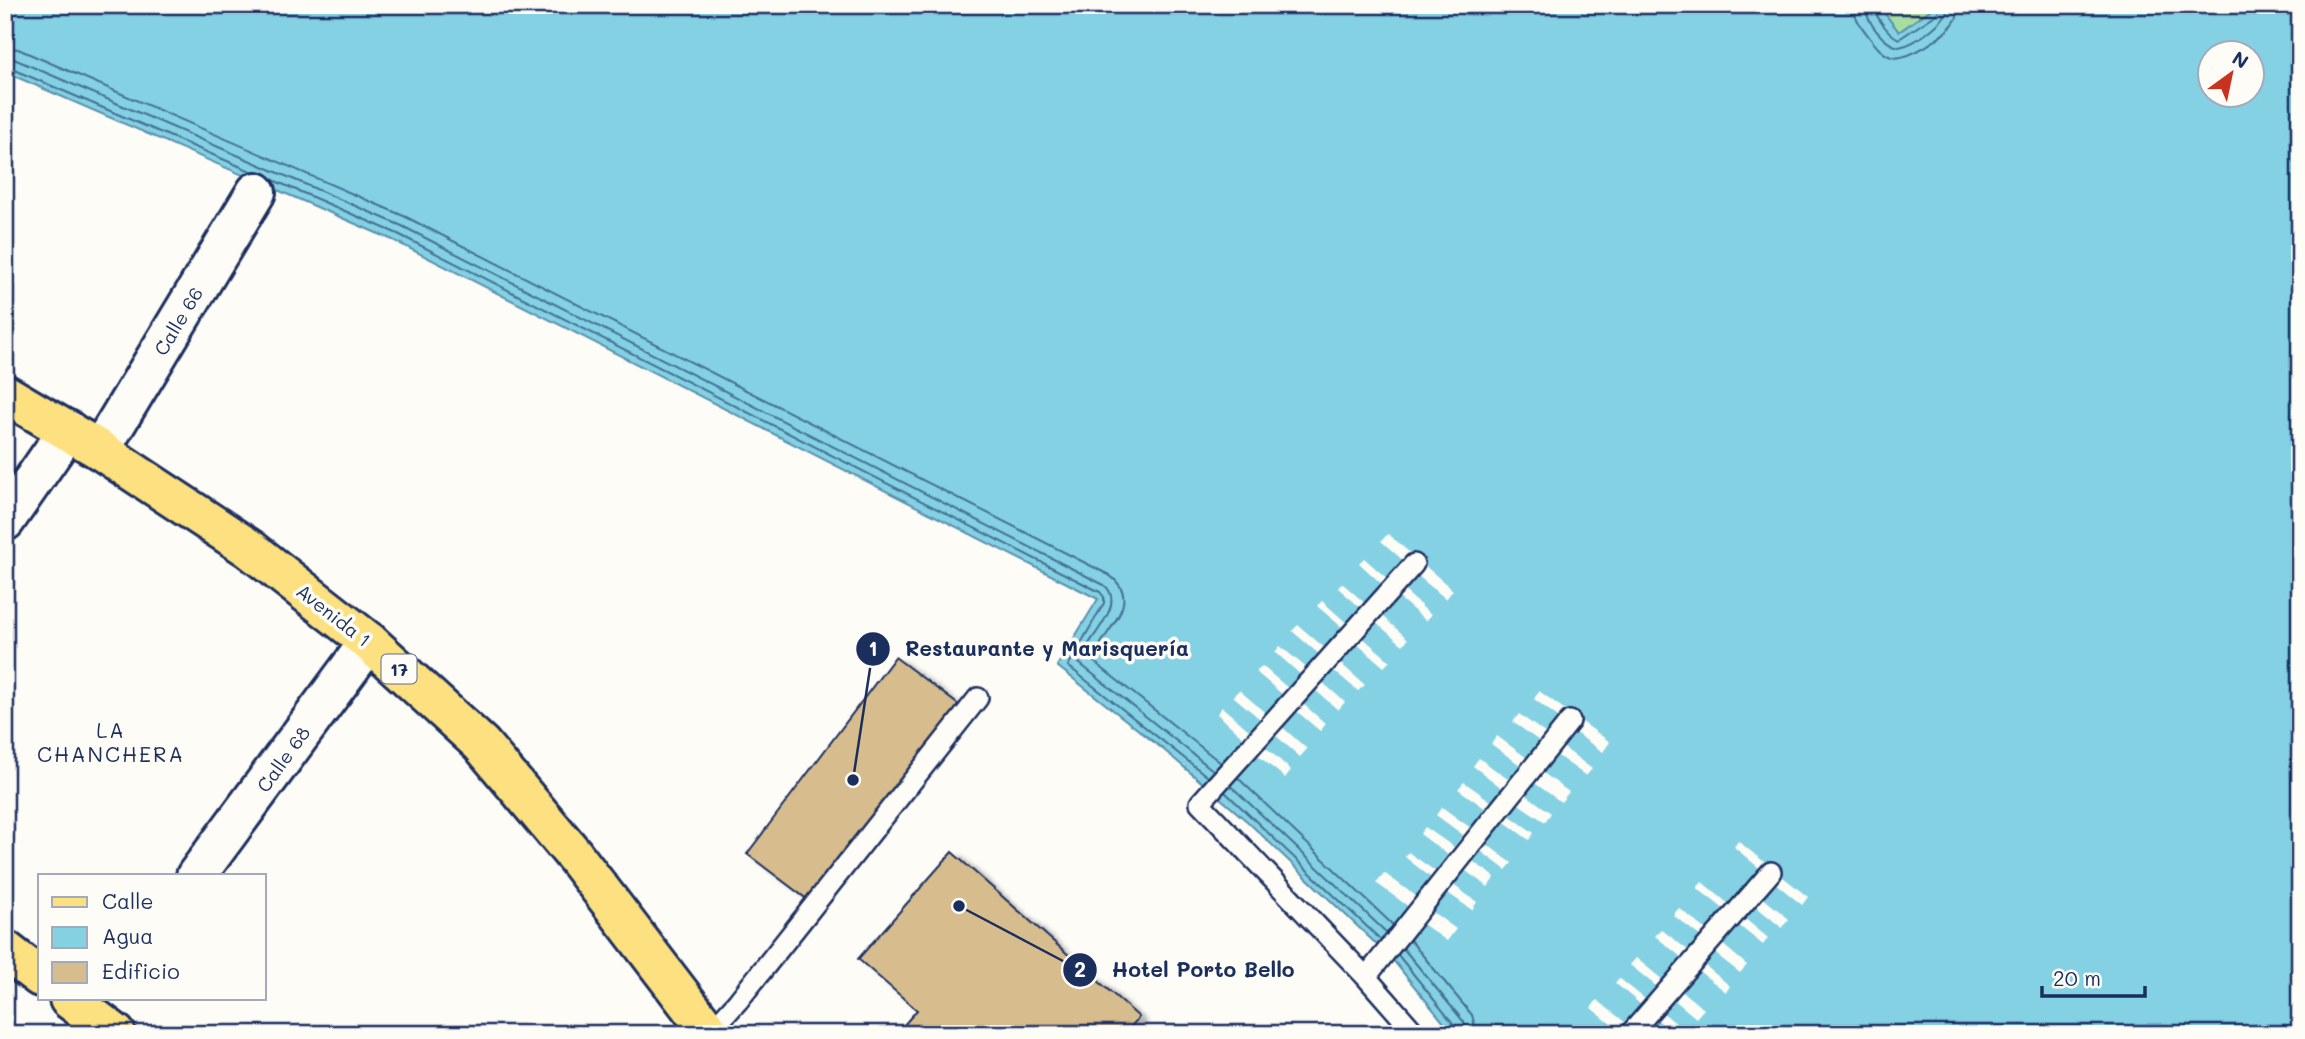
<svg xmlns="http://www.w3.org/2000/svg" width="2305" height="1039" font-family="Mali,sans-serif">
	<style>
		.green { fill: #a6dea2; stroke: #608680; stroke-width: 2 }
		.water { fill: #84d1e3; stroke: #5a90ae; stroke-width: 2; fill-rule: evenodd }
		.pier { fill: #fdfcf7 }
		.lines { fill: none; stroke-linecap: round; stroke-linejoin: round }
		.shore { stroke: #457093; stroke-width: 2 }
		.building { fill: #d7bd8d; stroke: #1b2f5e; stroke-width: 2; filter: url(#shadow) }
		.lane-casing { stroke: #1b2f5e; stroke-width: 24 }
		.street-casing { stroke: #1b2f5e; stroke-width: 44 }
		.primary-casing { stroke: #1b2f5e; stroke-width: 44 }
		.lane { stroke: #fdfcf7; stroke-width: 19 }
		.street { stroke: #fdfcf7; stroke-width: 38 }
		.primary { stroke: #fde080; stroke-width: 38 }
		.labels { text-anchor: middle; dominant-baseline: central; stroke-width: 7; stroke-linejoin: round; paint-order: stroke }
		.shield { fill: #fdfcf7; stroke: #5f6c8c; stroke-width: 2 }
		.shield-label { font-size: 18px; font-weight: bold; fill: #1b2f5e }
		.street-label { font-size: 19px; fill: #1b2f5e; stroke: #fdfcf7 }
		.neighbourhood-label { font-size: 21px; letter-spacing: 2px; fill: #1b2f5e; stroke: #fdfcf7 }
		.leader { fill: none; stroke: #1b2f5e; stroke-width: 2.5 }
		.callout-dot { fill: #1b2f5e; stroke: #fdfcf7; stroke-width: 2.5 }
		.mark-label { font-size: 21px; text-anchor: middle; font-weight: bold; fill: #fff }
		.callout-label { font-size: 21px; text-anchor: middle; font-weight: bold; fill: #1b2f5e; stroke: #fdfcf7; stroke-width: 7; stroke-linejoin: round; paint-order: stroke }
	</style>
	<defs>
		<filter id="shadow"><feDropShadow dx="8" dy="4.5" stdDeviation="2" flood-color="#0004"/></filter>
	</defs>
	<rect width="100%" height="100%" fill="#fdfcf7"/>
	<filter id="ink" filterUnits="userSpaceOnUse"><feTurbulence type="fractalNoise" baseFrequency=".0143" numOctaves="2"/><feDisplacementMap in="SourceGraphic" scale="14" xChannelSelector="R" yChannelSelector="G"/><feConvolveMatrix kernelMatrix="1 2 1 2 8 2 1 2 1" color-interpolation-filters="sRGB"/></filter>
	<g filter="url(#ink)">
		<path class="green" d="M1878 5H1937L1899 32Z"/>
		<path class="water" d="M5 5H1878L1899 32 1937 5H2300V1034H1453L1393 960 1248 822 1164 750 1057 666 1098 599 395 241 5 72ZM2210 52H2252V94H2210Z"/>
		<path class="pier" d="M1388 534 1453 590 1446 599 1418 576 1405 591 1431 615 1426 621 1398 597 1382 616 1408 639 1403 645 1375 622 1362 637 1390 661 1384 667 1356 643 1339 662 1365 685 1358 691 1332 669 1322 682 1345 702 1338 710 1314 689 1302 703 1326 724 1320 731 1294 709 1280 725 1307 749 1300 757 1274 734 1264 746 1291 770 1285 778 1255 753 1219 796 1204 783 1243 737 1217 714 1222 707 1250 731 1260 719 1233 696 1239 690 1267 714 1283 695 1256 672 1262 666 1289 689 1301 675 1275 652 1280 646 1308 669 1320 655 1292 631 1298 625 1326 649 1344 629 1317 606 1322 601 1349 625 1362 609 1338 588 1342 583 1367 605 1384 586 1359 563 1364 558 1390 581 1406 563 1381 541Z
			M1539 691 1610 742 1603 752 1574 732 1563 747 1592 769 1586 776 1555 754 1542 772 1569 792 1561 802 1533 782 1524 793 1551 813 1545 822 1517 803 1509 815 1534 833 1529 840 1502 820 1485 843 1512 863 1506 870 1478 849 1471 860 1495 877 1488 887 1463 869 1452 884 1477 902 1472 910 1445 891 1431 911 1456 929 1447 941 1420 922 1393 960 1380 949 1409 907 1376 883 1384 873 1416 896 1430 877 1405 857 1408 852 1435 871 1448 855 1420 834 1425 827 1454 847 1463 835 1436 815 1442 807 1472 829 1486 809 1458 789 1464 782 1492 802 1502 788 1473 766 1479 758 1509 780 1520 765 1491 744 1497 736 1527 758 1539 741 1513 722 1519 714 1546 734 1558 717 1534 699Z
			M1738 841 1808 897 1802 905 1774 882 1762 897 1789 919 1782 928 1753 904 1743 917 1768 938 1763 945 1737 924 1721 943 1747 965 1740 973 1712 951 1702 963 1730 986 1726 992 1696 969 1680 990 1704 1009 1696 1018 1672 998 1661 1011 1684 1030 1681 1034H1674L1654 1017 1640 1034H1614L1617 1029 1591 1008 1597 1000 1626 1023 1640 1004 1615 983 1619 978 1645 999 1656 986 1630 965 1636 958 1663 980 1681 957 1655 936 1661 929 1689 951 1701 937 1673 915 1679 908 1708 931 1725 910 1697 888 1702 882 1730 905 1759 868 1734 847Z"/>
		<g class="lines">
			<path class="shore" d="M1854 5C1854 18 1860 25 1867 34 1874 43 1880 53 1891 57 1907 62 1947 35 1955 21 1958 16 1959 11 1959 5
				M1865 5C1866 21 1883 44 1899 47 1914 45 1948 21 1949 5
				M1873 5C1875 16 1888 34 1899 39L1937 14 1940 5
				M5 47 18 49 406 217 1109 575C1147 602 1099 633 1093 661L1221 763
				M5 58 14 59 402 226 1104 585C1129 605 1084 641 1079 663L1214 771
				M5 66 253 172
				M273 180 398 234 1100 592 1104 597V603L1068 666 1208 777
				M1238 778 1393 925
				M1231 786 1387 933
				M1225 792 1381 940
				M1410 940 1472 1015 1477 1034
				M1403 948 1464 1022 1467 1034
				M1398 955 1456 1027 1458 1034"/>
		</g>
		<path class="building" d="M895 657 960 706 812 903 747 854Z
			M952 852 1139 1017 1125 1034H896L917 1010 858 959Z"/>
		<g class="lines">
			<g class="lane-casing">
				<path id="lane" d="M1414 564 1200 803 1366 977 1416 1034
					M1366 977 1570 721
					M710 1032 738 1001 978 698
					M1630 1034 1771 872"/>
			</g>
			<g class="street-casing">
				<path id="street" d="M100 450 256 192
					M5 521 68 430
					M196 876 369 642"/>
			</g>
			<g class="primary-casing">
				<path id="primary" d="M5 394 100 450 250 549 369 642 481 744 574 855 711 1034
					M5 950 40 977
					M69 999 116 1034"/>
			</g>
			<use href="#lane" class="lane"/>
			<use href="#street" class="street"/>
			<use href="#primary" class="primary"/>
		</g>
	</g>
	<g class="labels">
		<rect class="shield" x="381.5" y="654.5" width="35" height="29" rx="5"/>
		<g class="shield-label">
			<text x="399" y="669">17</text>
		</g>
		<g class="street-label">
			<text transform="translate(178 321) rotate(-59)">Calle 66</text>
			<text transform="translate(334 615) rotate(38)">Avenida 1</text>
			<text transform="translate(283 759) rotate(-54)">Calle 68</text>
		</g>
		<g class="neighbourhood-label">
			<text x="111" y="729">LA<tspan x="111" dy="24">CHANCHERA</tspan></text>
		</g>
	</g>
	<path class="leader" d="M853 780L873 649M959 906L1080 970"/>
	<g class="callout-dot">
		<circle cx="853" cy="780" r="7"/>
		<circle cx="959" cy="906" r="7"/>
		<circle cx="873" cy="649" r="18"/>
		<circle cx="1080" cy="970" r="18"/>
	</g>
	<g class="mark-label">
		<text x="873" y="656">1</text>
		<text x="1080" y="977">2</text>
	</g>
	<g class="callout-label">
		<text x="1047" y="656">Restaurante y Marisquería</text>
		<text x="1203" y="977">Hotel Porto Bello</text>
	</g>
	<rect width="2305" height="1039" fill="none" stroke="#fdfcf7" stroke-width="28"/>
	<rect x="14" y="14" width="2277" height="1011" fill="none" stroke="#1b2f5e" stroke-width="2.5" filter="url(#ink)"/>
	<rect x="38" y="874" width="228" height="126" fill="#fdfcf7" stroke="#a3aaba" stroke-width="2"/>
	<rect x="52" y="897" width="35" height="10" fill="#fde080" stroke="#a3aaba" stroke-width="2"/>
	<text x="102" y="909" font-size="21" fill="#1b2f5e">Calle</text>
	<rect x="52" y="927" width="35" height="21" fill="#84d1e3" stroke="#a3aaba" stroke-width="2"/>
	<text x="102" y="944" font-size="21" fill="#1b2f5e">Agua</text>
	<rect x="52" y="962" width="35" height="21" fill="#d7bd8d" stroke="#a3aaba" stroke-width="2"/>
	<text x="102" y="979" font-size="21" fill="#1b2f5e">Edificio</text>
	<g transform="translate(2231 74) rotate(33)"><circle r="33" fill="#fdfcf7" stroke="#a3aaba" stroke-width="2"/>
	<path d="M0-5L12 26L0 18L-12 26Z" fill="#c8321e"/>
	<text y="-10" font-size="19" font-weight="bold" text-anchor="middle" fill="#1b2f5e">N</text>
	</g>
	<path d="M2042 986v10h103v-10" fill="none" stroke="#1b2f5e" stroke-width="3.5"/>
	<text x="2053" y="986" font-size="21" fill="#1b2f5e" stroke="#fdfcf7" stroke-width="5" paint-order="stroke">20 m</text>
</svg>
